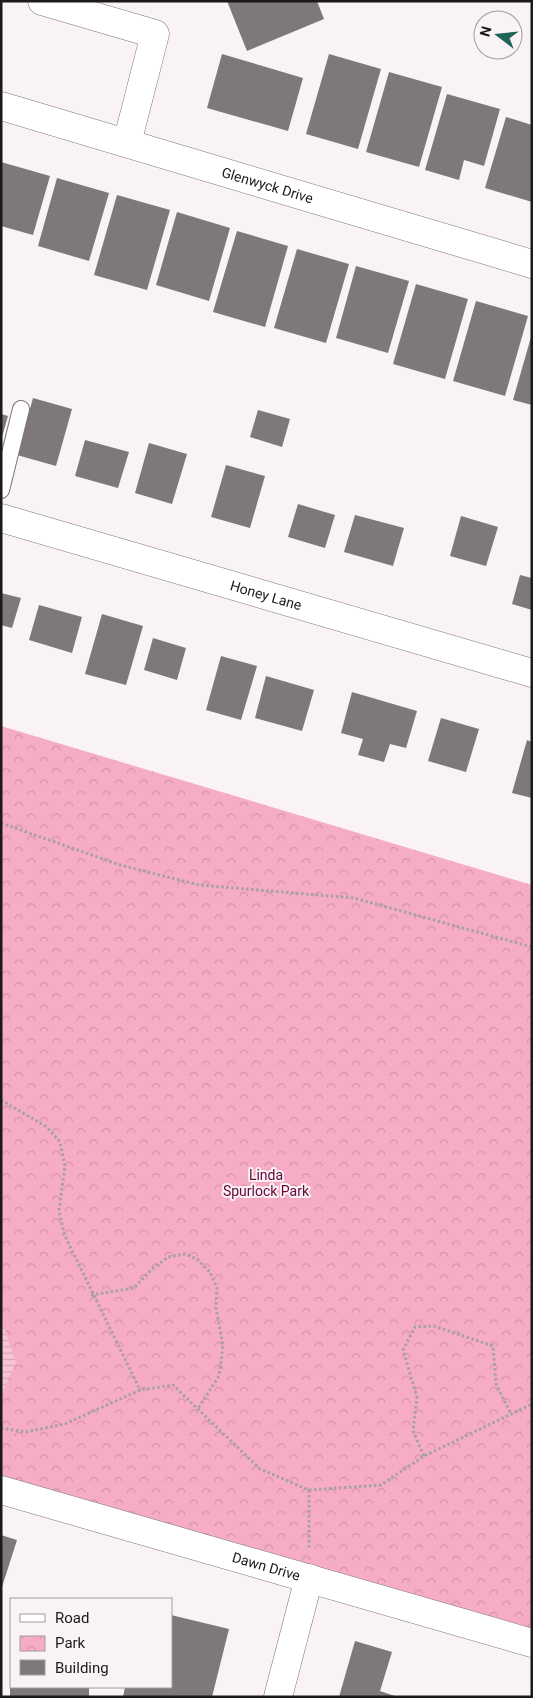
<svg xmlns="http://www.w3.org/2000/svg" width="533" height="1698" font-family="Roboto,sans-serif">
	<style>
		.park { fill: url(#park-crowns) }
		.water { fill: url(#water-rules) }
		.building { fill: #7e787a }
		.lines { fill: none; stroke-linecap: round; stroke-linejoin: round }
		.lane-casing { stroke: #7b7577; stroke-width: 18 }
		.street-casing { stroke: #7b7577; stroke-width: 29 }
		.path { stroke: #a6a1a2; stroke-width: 3; stroke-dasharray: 2.5 2.5; stroke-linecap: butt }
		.lane { stroke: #fff; stroke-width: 16 }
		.street { stroke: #fff; stroke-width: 28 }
		.labels { text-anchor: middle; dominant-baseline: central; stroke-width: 4; stroke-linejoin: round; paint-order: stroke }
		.street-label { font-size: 14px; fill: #1c191a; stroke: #faf3f5 }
		.park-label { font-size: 14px; fill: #660537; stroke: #faf3f5 }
	</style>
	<defs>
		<pattern id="park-crowns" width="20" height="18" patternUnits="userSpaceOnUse" patternTransform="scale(1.25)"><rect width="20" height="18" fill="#f7acc5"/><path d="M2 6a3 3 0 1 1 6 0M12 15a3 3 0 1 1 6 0" fill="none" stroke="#d393a9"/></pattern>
		<pattern id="water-rules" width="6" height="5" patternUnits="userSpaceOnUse" patternTransform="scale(1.25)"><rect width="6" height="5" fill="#f8c5d5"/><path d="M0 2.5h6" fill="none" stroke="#d4a9b6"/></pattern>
	</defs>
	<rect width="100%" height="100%" fill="#faf3f5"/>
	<path class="park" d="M1 726 532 885V1628L1 1480Z"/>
	<path class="water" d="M1 1319 16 1362 1 1396Z"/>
	<path class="building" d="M227 1H317L324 19 247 51Z
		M222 54 303 78 288 131 207 108Z
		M329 54 381 69 358 149 306 134Z
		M389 72 442 87 419 167 366 152Z
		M447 94 500 109 484 166 464 160 459 180 425 170Z
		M506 117 532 125V202L485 188Z
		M1 162 50 176 33 235 1 226Z
		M57 178 109 193 89 261 38 246Z
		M117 195 170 210 147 290 94 275Z
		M177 212 230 228 209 301 156 285Z
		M237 231 288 246 265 327 213 312Z
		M297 249 349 264 326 343 274 328Z
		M356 266 409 281 388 353 336 338Z
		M416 284 468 299 445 379 393 364Z
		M476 301 528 316 505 396 453 381Z
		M531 337H532V405L513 400Z
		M33 398 72 409 56 466 17 455Z
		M258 410 290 419 282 447 250 437Z
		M1 414 8 416 2 437H1Z
		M85 440 129 452 118 488 75 476Z
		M149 443 187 454 172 504 135 493Z
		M226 465 265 476 250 528 211 517Z
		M298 504 335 515 325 548 288 537Z
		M355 515 404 528 393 566 344 552Z
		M461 516 498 527 486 566 450 556Z
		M520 575 532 578V610L512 604Z
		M1 593 21 598 12 628 1 625Z
		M39 605 82 617 72 653 29 640Z
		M102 614 143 626 126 685 85 674Z
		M153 638 186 648 177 680 144 670Z
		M221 656 257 666 241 720 206 710Z
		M266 676 314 690 302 731 255 718Z
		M352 692 417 711 406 748 390 744 384 762 358 755 363 739 341 733Z
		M441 718 479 729 466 772 428 761Z
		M527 740 532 742V798L512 793Z
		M1 1535 17 1540 2 1587 1 1586Z
		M171 1615 229 1629 212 1697H123L125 1687H171Z
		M355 1641 392 1652 380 1691 398 1697H339Z
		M10 1687H89V1697H10Z"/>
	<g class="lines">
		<g class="lane-casing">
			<path id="lane" d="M1 490 21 409"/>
		</g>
		<g class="street-casing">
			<g id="street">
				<path d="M42 1 155 34 127 143"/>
				<path id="s1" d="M1 106 532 264"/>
				<path id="s2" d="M1 518 532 673"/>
				<path id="s3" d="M1 1490 532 1643"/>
				<path d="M278 1697 309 1578"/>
			</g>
		</g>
		<path class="path" d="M1 823 120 865 199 885 354 898 532 947
			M1 1100 47 1127 60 1142 65 1166 59 1210 64 1234 140 1390
			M91 1295 134 1288 152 1269 168 1257 185 1254 197 1259 210 1272 217 1288 216 1308 223 1346 219 1376 197 1410
			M1 1428 26 1432 65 1424 140 1390 173 1385 260 1469 309 1490V1550
			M424 1456 413 1431 417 1397 403 1350 415 1327 434 1326 493 1346 496 1384 511 1414
			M309 1490 381 1485 424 1456 532 1404"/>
		<use href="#lane" class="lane"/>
		<use href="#street" class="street"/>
	</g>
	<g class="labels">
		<g class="street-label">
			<text stroke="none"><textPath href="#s1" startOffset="278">Glenwyck Drive</textPath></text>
			<text stroke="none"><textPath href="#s2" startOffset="276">Honey Lane</textPath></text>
			<text stroke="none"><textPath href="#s3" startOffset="276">Dawn Drive</textPath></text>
		</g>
		<g class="park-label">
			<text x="266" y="1175">Linda<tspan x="266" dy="16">Spurlock Park</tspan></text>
		</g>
	</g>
	<rect width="533" height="1698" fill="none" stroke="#1c191a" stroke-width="5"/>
	<rect x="10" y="1598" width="162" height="90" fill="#faf3f5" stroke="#a19c9d"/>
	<rect x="20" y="1614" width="25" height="8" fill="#ffffff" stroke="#a19c9d"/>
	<text x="55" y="1623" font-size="15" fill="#1c191a">Road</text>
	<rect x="20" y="1636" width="25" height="15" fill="url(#park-crowns)" stroke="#a19c9d"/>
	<text x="55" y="1648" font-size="15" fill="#1c191a">Park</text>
	<rect x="20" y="1660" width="25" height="15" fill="#7e787a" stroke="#a19c9d"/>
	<text x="55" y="1673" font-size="15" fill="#1c191a">Building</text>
	<g transform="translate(498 35) rotate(286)"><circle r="24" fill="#faf3f5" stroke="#a19c9d"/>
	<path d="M0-4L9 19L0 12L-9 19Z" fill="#1e6456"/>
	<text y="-8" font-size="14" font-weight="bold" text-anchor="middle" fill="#1c191a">N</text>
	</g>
</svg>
